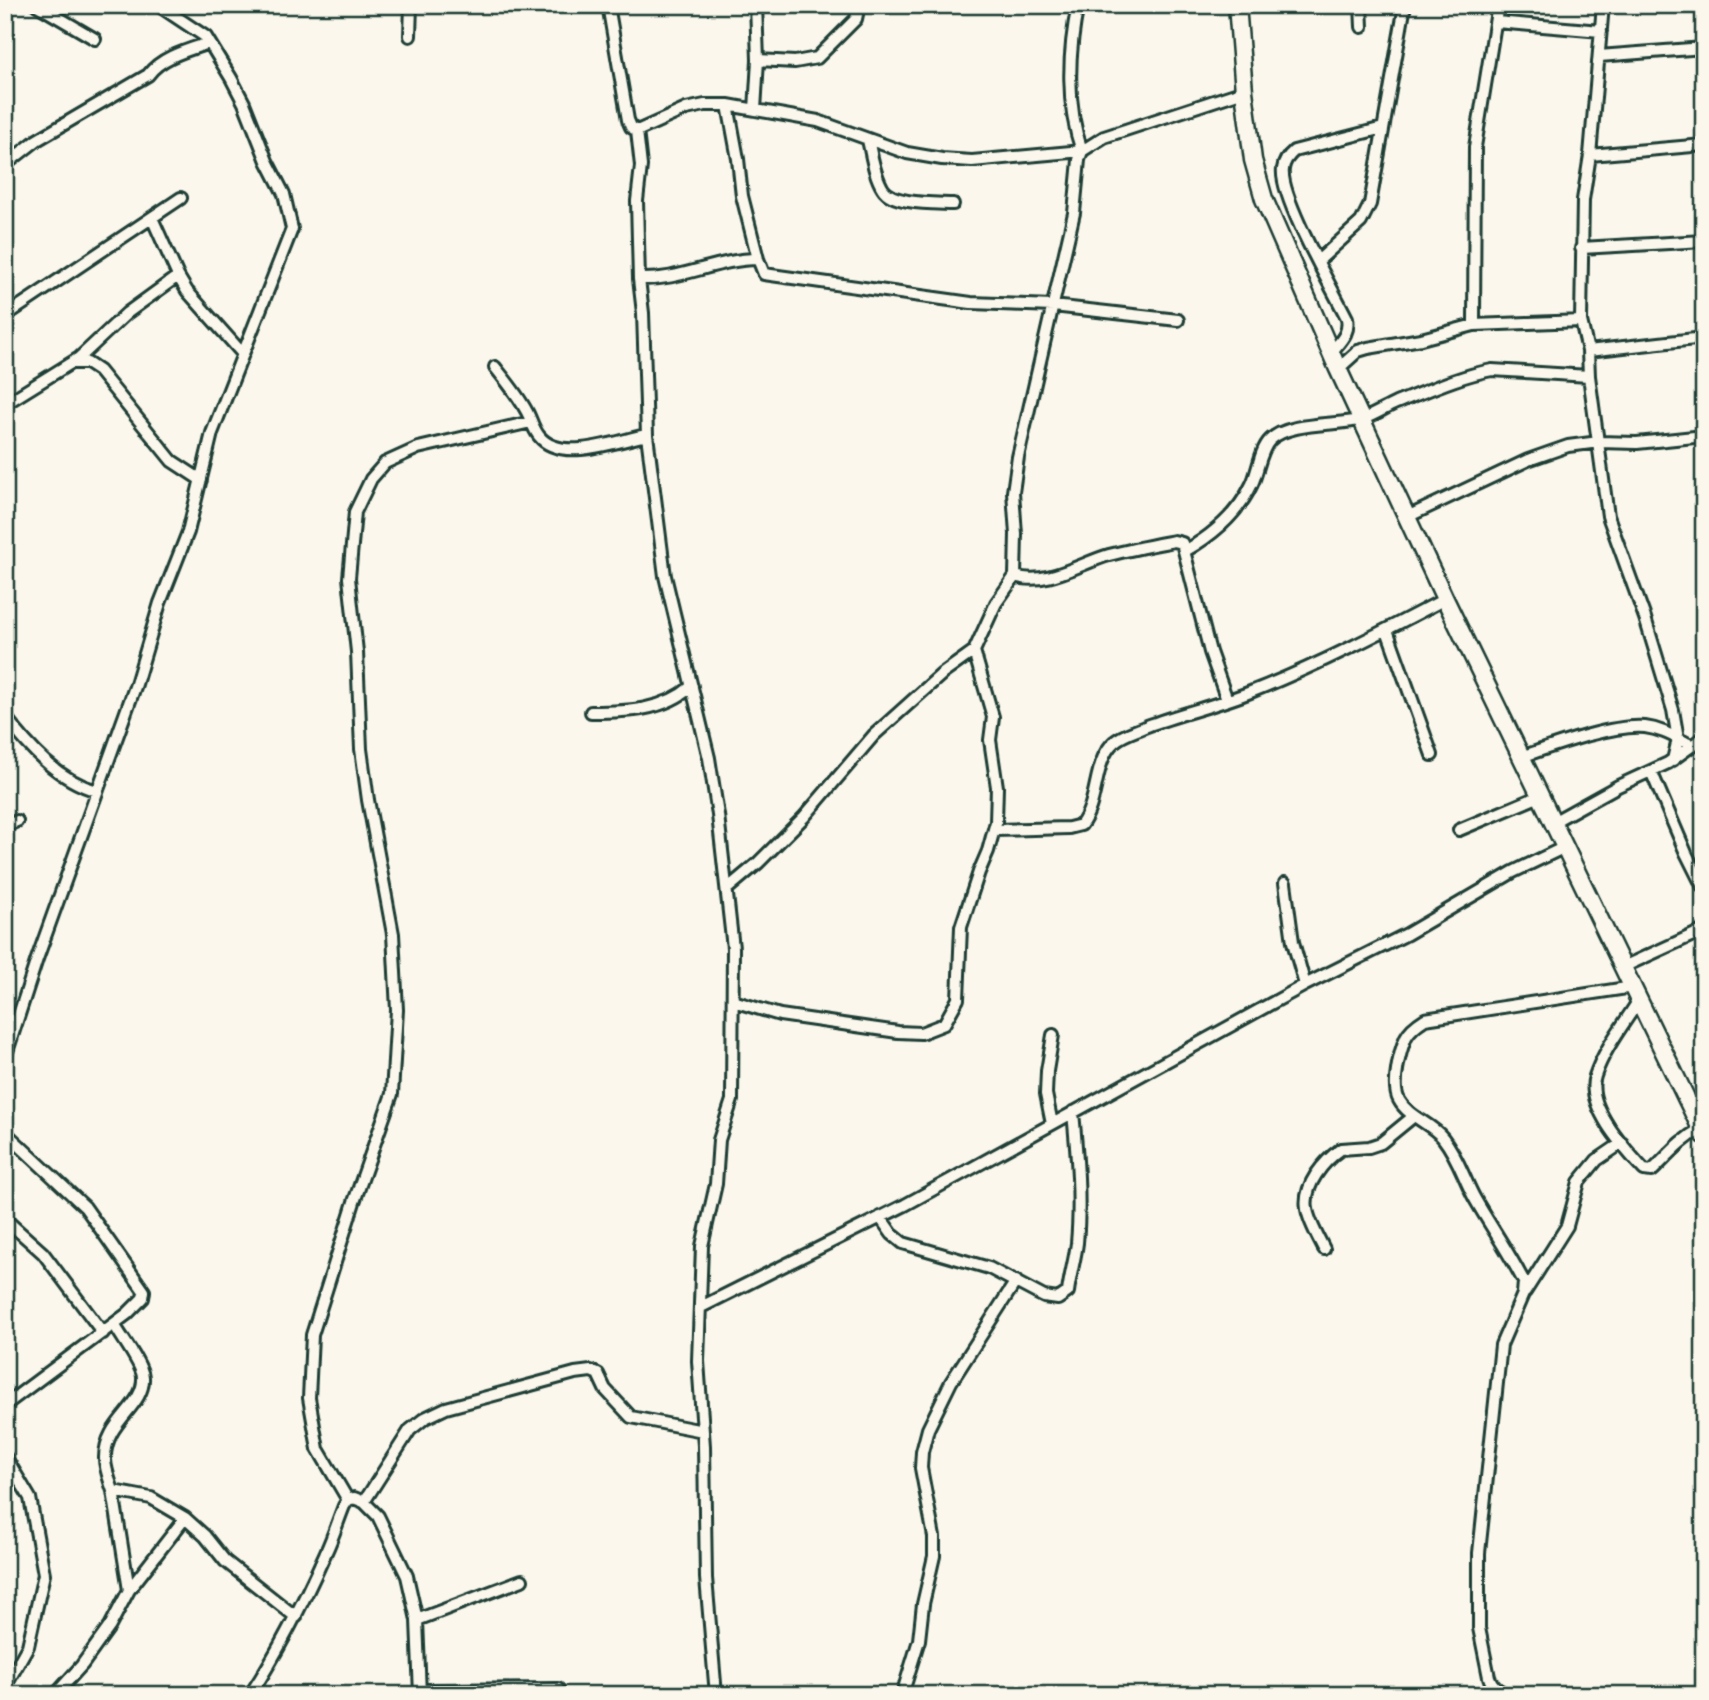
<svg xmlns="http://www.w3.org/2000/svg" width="1709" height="1700" font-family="Pangolin,sans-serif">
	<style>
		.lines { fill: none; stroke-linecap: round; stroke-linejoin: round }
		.street-casing { stroke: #1f3d34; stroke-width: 16 }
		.secondary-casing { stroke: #1f3d34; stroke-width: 21 }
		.street { stroke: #fbf7ec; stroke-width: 10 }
		.secondary { stroke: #fbf7ec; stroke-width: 16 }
	</style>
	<rect width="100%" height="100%" fill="#fbf7ec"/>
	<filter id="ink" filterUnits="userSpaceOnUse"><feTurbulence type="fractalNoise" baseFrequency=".0143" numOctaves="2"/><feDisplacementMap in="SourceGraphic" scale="14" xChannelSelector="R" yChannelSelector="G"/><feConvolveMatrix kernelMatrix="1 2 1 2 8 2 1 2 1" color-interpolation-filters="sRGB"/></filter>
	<g filter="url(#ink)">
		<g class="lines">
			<g class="street-casing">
				<path id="street" d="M37 5 95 39
					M608 5 628 120 631 127 637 131 641 166 637 201 639 279 643 313 647 435 665 576 709 758 718 815 733 948 732 1100 719 1140 716 1184 702 1246 698 1361 704 1446 706 1578 716 1695
					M1078 5C1068 52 1066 106 1082 151
					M1361 5 1362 27
					M1603 5 1590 155 1583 200 1581 321 1588 351 1589 376 1608 516 1645 618 1673 710 1678 739 1673 760
					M1496 22 1601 31
					M410 36 411 5
					M1599 56 1704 48
					M758 60 795 62 817 58 856 19 859 5
					M728 105 738 159 742 196 758 259 764 274 971 303 1053 306 1178 320
					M755 110 758 60 756 5
					M637 131 686 109 705 105H728L818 121 907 153 942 159 972 161 1082 151
					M868 140C872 156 874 175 883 189 893 205 936 203 953 204
					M1590 155 1704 145
					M5 165 37 140 148 75C161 57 188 50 209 43
					M152 218 178 276
					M1581 248 1704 241
					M1318 261 1361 222 1370 204 1405 5
					M639 279C680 281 717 259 758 259
					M5 316 181 198
					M1474 325 1475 147 1498 5
					M1588 351 1704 338
					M1331 353C1340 341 1350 334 1347 318 1333 290 1279 196 1283 169 1284 161 1288 156 1294 151L1383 128
					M72 363H87L99 371 172 461 201 480
					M495 367C507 382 518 395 527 412 531 419 533 429 539 436 561 464 618 440 647 435
					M1338 369 1358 351 1368 348 1421 339 1474 325 1581 321
					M5 404 79 358 127 313 178 276 187 291 242 353
					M1407 517 1528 460 1568 446 1599 442 1637 443 1704 436
					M1185 551C1213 535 1238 514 1252 484 1258 472 1260 450 1270 440 1289 421 1339 426 1363 419 1374 415 1385 408 1396 403 1427 391 1459 376 1492 370L1589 376
					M1015 576C1045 587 1081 563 1109 555 1131 549 1153 545 1174 541L1182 543 1210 652 1227 700
					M1387 630 1432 755
					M591 712C627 712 664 711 692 686
					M5 716C29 748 58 780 97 791
					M1521 757C1553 746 1612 724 1645 727 1662 729 1676 738 1691 745
					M1651 771 1686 853 1704 889
					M1553 822 1618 786 1668 763 1704 737
					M5 826 17 821
					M994 830 1069 828 1081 825C1099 802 1093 761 1114 742 1123 734 1136 731 1147 726 1182 713 1219 705 1253 691 1319 665 1382 632 1445 599
					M1459 830 1540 796
					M1285 883 1293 942 1305 985
					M727 889 758 863 804 817 874 735 942 674 974 651
					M1623 967 1704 930
					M1639 1000C1624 1024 1604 1049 1595 1076 1585 1106 1625 1149 1644 1170L1652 1171C1669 1155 1680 1140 1701 1129
					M733 1001 780 1015 898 1032 921 1033 944 1024 958 999 961 927 979 872 988 851 996 822 997 787 990 740 993 717 974 651 996 603 1015 576 1016 534 1013 492 1018 457 1074 213 1079 160 1082 151 1104 137 1244 91
					M5 1058 37 959 136 684 160 603 188 532 212 433 292 229 284 194 267 161 244 103 231 78 206 37 158 5
					M1052 1124 1046 1094 1047 1071 1053 1035
					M5 1132 85 1207 144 1291 143 1298 127 1314 5 1405
					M880 1217 892 1234 903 1243 989 1268 1044 1297 1058 1299 1068 1292C1070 1276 1075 1259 1077 1243 1081 1200 1077 1155 1073 1112
					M5 1219 43 1253 103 1333
					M1324 1249C1318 1237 1309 1222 1307 1209 1303 1185 1324 1161 1341 1149L1369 1147 1381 1143 1414 1116
					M1525 1292 1567 1226 1579 1182 1597 1160 1622 1143
					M701 1307 905 1205 1305 985 1407 934 1513 872 1565 847
					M114 1324C121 1337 142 1364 143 1377 145 1407 104 1421 105 1459 105 1469 110 1481 113 1491L151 1498 185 1518 205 1536 225 1561 296 1617
					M5 1456 30 1498 44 1574 28 1646 5 1687
					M113 1491 129 1590
					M348 1500 318 1449 309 1398 312 1335 354 1202 392 1094 397 1010 393 934 368 800 361 749 357 652 349 578 355 512 371 479 385 463 418 448 531 422
					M364 1502 410 1430 425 1418 446 1408 575 1373 591 1371 598 1374 605 1389 631 1417 703 1431
					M417 1620 522 1580
					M420 1690 558 1689
					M55 1695 82 1665 110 1626 129 1590 185 1518
					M250 1695C280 1649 304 1601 326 1552 333 1537 338 1521 344 1506L348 1500 354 1498 364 1502 378 1516 407 1576 417 1620 420 1695
					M902 1695 919 1640 923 1604 934 1556V1537L921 1468 922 1452 928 1429 951 1382 1016 1281
					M1509 1695C1499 1692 1492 1687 1489 1677L1479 1628V1553L1501 1345 1523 1294 1524 1282C1510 1254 1491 1227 1475 1199 1464 1179 1458 1157 1443 1138 1431 1123 1408 1117 1399 1100 1391 1086 1400 1051 1406 1037 1410 1029 1417 1024 1425 1019L1633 987"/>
			</g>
			<g class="secondary-casing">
				<path id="secondary" d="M1237 5 1244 91 1253 160 1264 199 1338 369 1445 599 1704 1135"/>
			</g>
			<use href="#street" class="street"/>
			<use href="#secondary" class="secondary"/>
		</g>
	</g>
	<rect width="1709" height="1700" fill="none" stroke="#fbf7ec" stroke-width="28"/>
	<rect x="14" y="14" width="1681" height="1672" fill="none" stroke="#1f3d34" stroke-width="2.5" filter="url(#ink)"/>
</svg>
